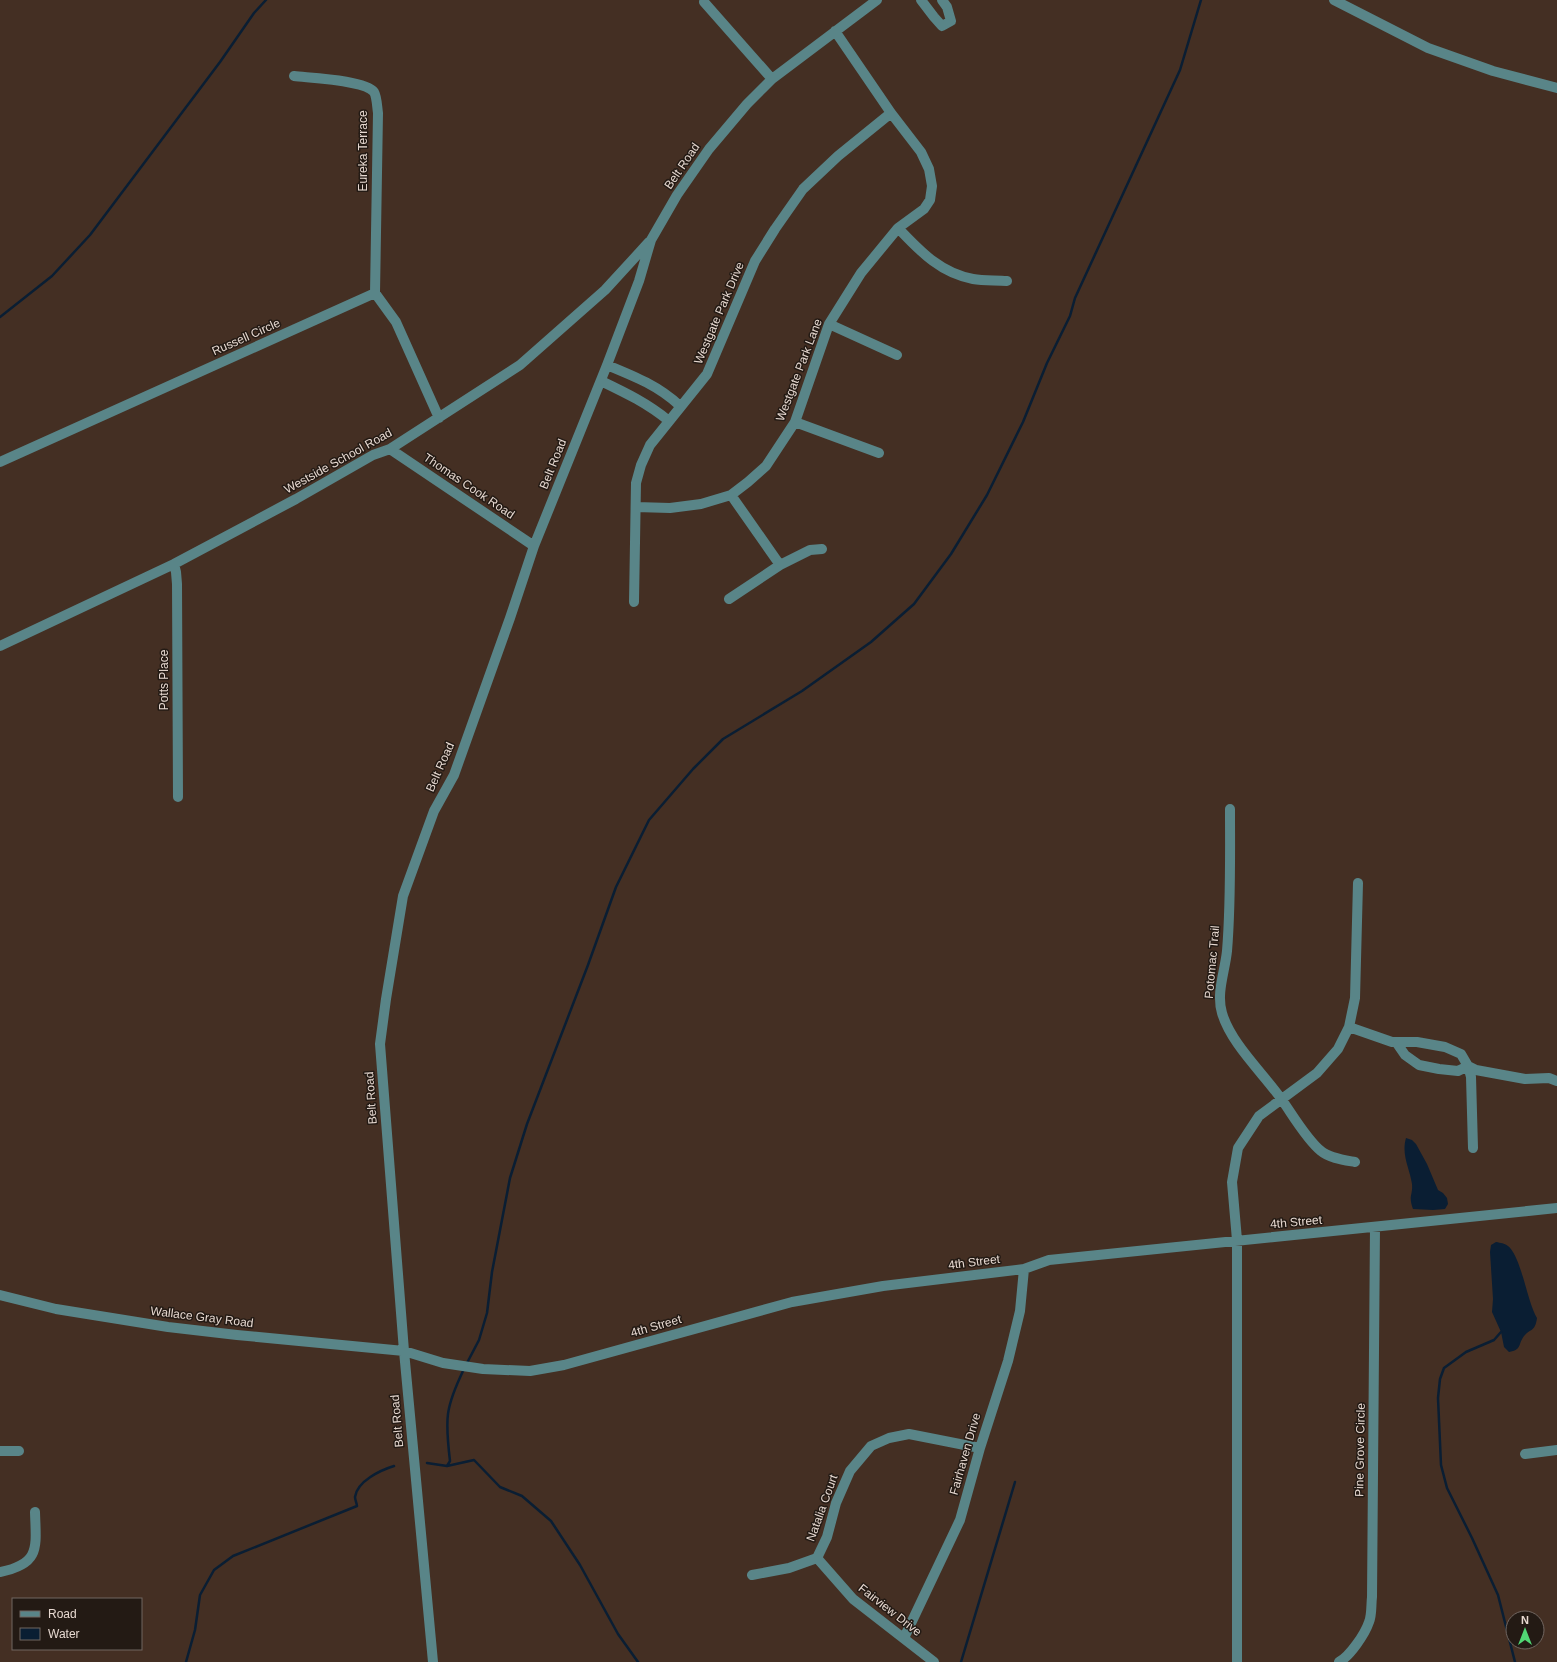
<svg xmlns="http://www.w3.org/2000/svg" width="1557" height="1662" font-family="Helvetica,sans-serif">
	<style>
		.water { fill: #0a1e33 }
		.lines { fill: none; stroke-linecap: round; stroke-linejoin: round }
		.stream { stroke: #0a1e33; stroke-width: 2.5 }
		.minor { stroke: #598588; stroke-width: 10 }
		.labels { text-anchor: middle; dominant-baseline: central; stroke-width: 3; stroke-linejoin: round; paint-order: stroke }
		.street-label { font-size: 12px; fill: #e7d9d1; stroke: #231a14 }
	</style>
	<rect width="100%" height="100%" fill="#442f23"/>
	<path class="water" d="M1406 1138 1412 1140 1416 1144 1427 1164 1438 1190 1443 1193 1447 1198 1448 1204 1445 1209 1433 1210 1413 1209C1408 1195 1413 1196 1412 1184 1410 1169 1401 1155 1406 1138Z
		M1496 1242C1501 1243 1504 1243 1508 1246 1521 1256 1527 1301 1537 1318 1535 1332 1531 1328 1524 1336 1518 1344 1522 1350 1509 1352L1504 1347 1501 1332 1492 1312 1493 1299 1490 1252 1491 1245Z"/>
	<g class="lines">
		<path class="stream" d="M0 317 52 276 90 235 220 62 254 13 266 0
			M1501 1332 1494 1340 1466 1352 1444 1368 1440 1379 1438 1398 1441 1465 1447 1488 1472 1538 1498 1595 1515 1662
			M467 1363 479 1340 487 1313 492 1272 510 1178 527 1124 588 965 616 887 649 820 693 769 723 739 802 691 871 642 914 604 951 554 987 495 1023 422 1047 363 1070 316 1075 298 1180 70 1201 0
			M427 1463 447 1466 474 1460 500 1487 522 1496 551 1521 580 1565 618 1634 638 1662
			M447 1466 450 1461C445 1419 445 1408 464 1369
			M186 1662 195 1630 200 1595 214 1570 233 1556 357 1506C357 1504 355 1500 355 1497 357 1481 381 1470 394 1466
			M961 1662 1015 1482"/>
		<path class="minor" d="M921 0 934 17 942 26 951 21 947 7 942 0
			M1334 0 1428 48 1493 71 1557 88
			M704 2 772 79
			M294 76C311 78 365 80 374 92 377 97 377 107 378 113L375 293
			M898 228C920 251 940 273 973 279 984 281 996 280 1007 281
			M375 293 396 322 439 418
			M829 324 897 355
			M607 365C634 376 659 386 680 406
			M601 381C626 393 647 403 669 421
			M795 422 879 453
			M390 449 534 546
			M0 462 375 293
			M731 495 780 565
			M636 507 670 508 701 504 731 495 748 482 766 466 795 422 829 324 861 273 898 228 924 209 930 200 932 186 929 169 921 152 891 113 835 31
			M174 564 176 572 177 584 178 797
			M729 599 780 565 810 550 822 549
			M634 602 636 483 641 465 650 445 707 374 755 261 775 229 803 189 838 156 891 113
			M0 646 174 564 296 499 373 455 390 449 520 365 605 290 649 242
			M1230 809C1230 856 1231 904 1227 951 1225 971 1216 993 1222 1013 1231 1044 1264 1074 1282 1100 1292 1114 1307 1140 1321 1151 1329 1158 1344 1160 1355 1162
			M1349 1027 1392 1042H1417L1445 1047 1461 1054 1468 1066 1476 1070 1525 1079 1549 1078 1557 1081
			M1396 1042 1405 1055 1419 1065 1439 1069 1458 1071 1468 1066
			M1468 1066 1471 1077 1473 1148
			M0 1295 56 1309 168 1327 237 1335 404 1351 443 1363 483 1369 530 1371 564 1365 792 1302 883 1286 1024 1269 1049 1260 1557 1208
			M0 1451H19
			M1525 1454 1557 1450
			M817 1558 853 1599 934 1662
			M0 1572C41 1564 36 1547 35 1512
			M752 1575 789 1568 817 1558 827 1537 836 1503 850 1471 871 1446 889 1438 909 1434 980 1448
			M904 1638 960 1520 980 1448 1008 1361 1020 1311 1024 1269
			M433 1662 404 1351 380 1044 386 999 403 896 434 811 454 775 510 618 534 546 607 365 639 281 651 240 677 195 709 149 747 104 772 79 877 0
			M1237 1662V1240L1232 1182 1238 1148 1259 1116 1317 1073 1338 1049 1349 1027 1355 998 1358 883
			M1339 1662C1350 1656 1365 1634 1369 1622 1372 1615 1371 1605 1372 1597L1375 1227"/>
	</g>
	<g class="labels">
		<g class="street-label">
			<text transform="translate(363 151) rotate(-90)">Eureka Terrace</text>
			<text transform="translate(682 166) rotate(-56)">Belt Road</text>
			<text transform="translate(719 313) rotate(-67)">Westgate Park Drive</text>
			<text transform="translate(246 337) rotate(-24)">Russell Circle</text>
			<text transform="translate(799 370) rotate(-69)">Westgate Park Lane</text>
			<text transform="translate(338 461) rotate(-29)">Westside School Road</text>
			<text transform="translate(553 464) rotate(-68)">Belt Road</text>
			<text transform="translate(469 486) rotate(34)">Thomas Cook Road</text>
			<text transform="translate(164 680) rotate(-90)">Potts Place</text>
			<text transform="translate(440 767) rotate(-66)">Belt Road</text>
			<text transform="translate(1212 962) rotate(-85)">Potomac Trail</text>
			<text transform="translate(371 1098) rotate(-94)">Belt Road</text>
			<text transform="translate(1296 1222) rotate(-5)">4th Street</text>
			<text transform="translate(974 1262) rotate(-7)">4th Street</text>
			<text transform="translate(202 1317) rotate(7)">Wallace Gray Road</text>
			<text transform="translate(656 1326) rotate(-16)">4th Street</text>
			<text transform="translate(397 1421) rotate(-95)">Belt Road</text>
			<text transform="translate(1360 1450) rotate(-89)">Pine Grove Circle</text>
			<text transform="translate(965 1454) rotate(-74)">Fairhaven Drive</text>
			<text transform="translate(822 1508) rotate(-70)">Natalia Court</text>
			<text transform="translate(890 1610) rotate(38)">Fairview Drive</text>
		</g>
	</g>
	<rect x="12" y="1598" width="130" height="52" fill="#231a14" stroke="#716660"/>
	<rect x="20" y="1611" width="20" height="6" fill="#598588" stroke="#716660"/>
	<text x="48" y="1618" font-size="12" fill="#e7d9d1">Road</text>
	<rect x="20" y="1628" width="20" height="12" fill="#0a1e33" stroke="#716660"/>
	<text x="48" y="1638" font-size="12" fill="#e7d9d1">Water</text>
	<g transform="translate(1525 1630)"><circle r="19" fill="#231a14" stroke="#716660"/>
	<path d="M0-3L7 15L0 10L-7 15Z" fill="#51d674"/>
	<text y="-6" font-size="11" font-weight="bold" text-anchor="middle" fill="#e7d9d1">N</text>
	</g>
</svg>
